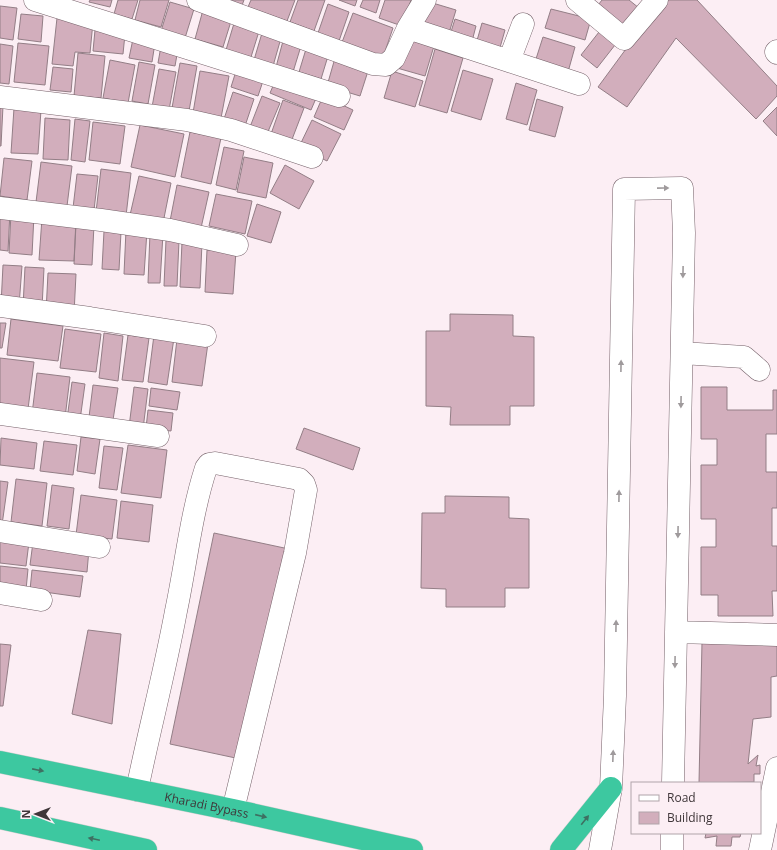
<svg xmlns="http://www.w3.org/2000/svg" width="777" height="850" font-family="'Open Sans',sans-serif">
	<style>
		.building { fill: #d2aebc; stroke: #937e86 }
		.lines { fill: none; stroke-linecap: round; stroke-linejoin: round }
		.minor-casing { stroke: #756169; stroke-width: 23 }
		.highway-casing { stroke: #d1cfcf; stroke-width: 23 }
		.minor { stroke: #fff; stroke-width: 22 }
		.highway { stroke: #3dc8a0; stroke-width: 22 }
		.oneway { fill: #9f9a9c }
		.oneway2 { fill: #3e7062 }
		.labels { text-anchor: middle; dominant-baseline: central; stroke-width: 3; stroke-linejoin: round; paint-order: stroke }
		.street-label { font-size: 12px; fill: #3f3639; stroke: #fceef4 }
	</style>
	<rect width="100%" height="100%" fill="#fceef4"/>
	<path class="building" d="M90 0H112L110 7 89 2Z
		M118 0H138L132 19 114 14Z
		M140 0H169L161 27 135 20Z
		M219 0H244L241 8Z
		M251 0H295L287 21 248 7Z
		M298 0H325L314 31 290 22Z
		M339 0H357L355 6Z
		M363 0H380L376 13 360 7Z
		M385 0H411L402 26 379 18Z
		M602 0H629L639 8 621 30 595 9Z
		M662 0H697L777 86V96L756 119 676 38 627 107 598 87Z
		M426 1 456 10 449 33 419 24Z
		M170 2 194 9 185 38 161 31Z
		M328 4 349 12 339 41 318 33Z
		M0 6 17 8 13 40 0 38Z
		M551 9 591 19 585 40 545 28Z
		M203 10 232 18 223 47 195 39Z
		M353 13 393 28 382 60 341 45Z
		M21 14 43 16 41 42 18 39Z
		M57 18 93 22 90 53 75 52 73 66 52 64Z
		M455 19 476 26 471 45 449 38Z
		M235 20 260 28 251 57 226 50Z
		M482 23 505 30 499 51 476 44Z
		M95 30 125 34 123 54 93 51Z
		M599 32 615 45 597 68 581 55Z
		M262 33 281 38 273 66 254 60Z
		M543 37 575 47 568 72 535 62Z
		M405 38 434 46 425 76 397 68Z
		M133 39 155 43 152 62 129 58Z
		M283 41 301 46 293 72 276 67Z
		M18 43 49 46 45 85 14 82Z
		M0 44 13 46 9 84 0 83Z
		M161 46 178 49 175 66 158 63Z
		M306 49 328 56 321 79 299 72Z
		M435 49 463 58 447 113 419 105Z
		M78 53 105 56 101 98 74 96Z
		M335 58 369 68 360 96 327 86Z
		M110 60 135 65 128 103 103 98Z
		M139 62 155 65 148 104 132 101Z
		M180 63 197 66 189 111 172 108Z
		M53 67 73 69 71 92 50 90Z
		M237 68 264 78 258 96 231 87Z
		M159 69 176 72 169 110 152 107Z
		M463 70 493 79 481 120 451 111Z
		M200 71 229 76 221 118 193 113Z
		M392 71 423 81 415 107 384 98Z
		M276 79 317 96 311 110 270 93Z
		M516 83 537 90 527 125 506 119Z
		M233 92 254 99 245 126 224 119Z
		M262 96 280 103 267 134 250 127Z
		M323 96 353 110 344 130 314 117Z
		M537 99 563 107 555 137 529 130Z
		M283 100 304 108 291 142 271 134Z
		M0 106H3L1 146H0Z
		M777 107V136L763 121Z
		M14 108 41 110 38 154 11 153Z
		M45 118 70 120 68 160 43 159Z
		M75 119 90 121 85 162 71 160Z
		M312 120 341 134 327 161 299 147Z
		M93 122 125 126 120 164 89 160Z
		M140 125 184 134 175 177 131 167Z
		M190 132 221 138 211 184 181 177Z
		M224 147 244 151 236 190 216 185Z
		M244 157 273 163 266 198 237 192Z
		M4 158 32 161 27 200 0 196Z
		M41 162 72 166 67 206 36 202Z
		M285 165 314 181 299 209 270 193Z
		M101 169 131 173 126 216 96 212Z
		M77 174 98 176 94 210 73 208Z
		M139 176 171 183 163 223 130 215Z
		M177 185 209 192 201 228 170 221Z
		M216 194 252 201 245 234 209 226Z
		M257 204 281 212 271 243 247 236Z
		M0 210 10 211 8 251 0 250Z
		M11 213 34 215 32 255 9 253Z
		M42 218 76 220 74 261 39 260Z
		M76 224 94 225 92 265 74 264Z
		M126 230 147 231 144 275 124 274Z
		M104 231 121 232 119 270 102 269Z
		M150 233 163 234 160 283H148Z
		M166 240 179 241 177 286H164Z
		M182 242 202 243 200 288 180 287Z
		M207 250 236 251 233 294 205 292Z
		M3 265 22 266 19 306 1 305Z
		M25 267 44 268 42 308 23 307Z
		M48 273 76 274 74 314 46 312Z
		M450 314 513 315V336L534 337V406H510V425H450L451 407 426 406V331H450Z
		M11 319 63 326 58 361 7 355Z
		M0 323H6L2 348H0Z
		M65 329 101 334 96 372 60 368Z
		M104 333 123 336 118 381 99 378Z
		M128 335 149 338 143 382 122 380Z
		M154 335 174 338 167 385 148 382Z
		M177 339 208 343 202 386 172 382Z
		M0 358 34 362 28 409 0 406Z
		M37 373 70 377 65 418 32 414Z
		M72 382 85 384 80 420 67 419Z
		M93 385 118 388 113 420 89 417Z
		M134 387 148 389 143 429 129 427Z
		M701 387H727V410H773V390H777V434H766V472H777V508H772V546H777V591H772L773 616H718V595H701V547H716V519H701V465H717V439H701Z
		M151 388 180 392 177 410 149 406Z
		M148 410 173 413 171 431 146 428Z
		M304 428 360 448 353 470 296 449Z
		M81 437 100 439 95 474 77 471Z
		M1 438 37 443 34 469 0 465Z
		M44 441 77 445 73 475 40 471Z
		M128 445 167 450 161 498 121 493Z
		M104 446 123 448 117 490 99 488Z
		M16 479 47 483 42 526 11 522Z
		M0 481 8 482 2 525H0Z
		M52 485 74 488 69 529 47 526Z
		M81 495 117 500 112 539 76 535Z
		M445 496 509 497V518L529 519V588H505V607H446V589L421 588 422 513H445Z
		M121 501 153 505 149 542 117 538Z
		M214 533 289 549 245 760 170 744Z
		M0 539 29 542 26 566 0 563Z
		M33 542 89 549 87 572 30 565Z
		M0 566 28 569 26 590 0 587Z
		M32 570 83 576 80 597 30 590Z
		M88 630 121 634 112 724 72 714Z
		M777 641V676L771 677V717L753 719 748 764 758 755 756 766 760 765V774H754V782L699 783 702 642Z
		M0 644 11 645 3 706H0Z
		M706 833H741L740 837H732L731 846H716L717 836 705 838Z"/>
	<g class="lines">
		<g class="minor-casing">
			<path id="minor" d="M35 0 339 96
				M198 0 373 64 386 65 394 58 408 28 425 0
				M577 0 624 39 657 0
				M408 28 509 61 523 24
				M777 51 776 52 777 53
				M509 61 579 84
				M0 97 187 120 231 130 312 157
				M0 208 101 220 170 230 237 245
				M0 306 90 318 205 336
				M682 353 744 357 759 370
				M0 414 158 436
				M0 531 99 547
				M0 593 41 600
				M676 632 777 635
				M137 790C149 731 165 671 176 611 186 564 191 514 206 468L209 464 215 463 299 479 304 484 306 490 295 553 233 810
				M600 850 611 788 615 696 624 189 682 188 684 233 673 783
				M672 850V833
				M760 850 777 768"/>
		</g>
		<g class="highway-casing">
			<g id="highway">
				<path id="s1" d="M0 762 233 810 412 850"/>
				<path d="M0 818 146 850"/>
				<path d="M561 850 611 788"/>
			</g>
		</g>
		<use href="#minor" class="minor"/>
		<use href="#highway" class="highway"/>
	</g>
	<defs><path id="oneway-solid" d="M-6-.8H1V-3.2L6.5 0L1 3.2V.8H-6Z"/></defs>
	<g class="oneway">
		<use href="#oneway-solid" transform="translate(663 188) rotate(-1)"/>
		<use href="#oneway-solid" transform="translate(683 272) rotate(91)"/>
		<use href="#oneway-solid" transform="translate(621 366) rotate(-89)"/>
		<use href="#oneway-solid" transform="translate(681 402) rotate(91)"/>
		<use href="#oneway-solid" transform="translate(619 496) rotate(-89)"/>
		<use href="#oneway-solid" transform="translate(678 532) rotate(91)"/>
		<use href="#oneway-solid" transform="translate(616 626) rotate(-89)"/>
		<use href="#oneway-solid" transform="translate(675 662) rotate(91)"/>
		<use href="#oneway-solid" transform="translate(613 756) rotate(-88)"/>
	</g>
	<g class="oneway2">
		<use href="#oneway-solid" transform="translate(38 770) rotate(11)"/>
		<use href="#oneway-solid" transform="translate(261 816) rotate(13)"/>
		<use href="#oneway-solid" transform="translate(585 820) rotate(-51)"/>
		<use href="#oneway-solid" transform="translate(94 839) rotate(-168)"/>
	</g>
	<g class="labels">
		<g class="street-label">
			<text stroke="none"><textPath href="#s1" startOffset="211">Kharadi Bypass</textPath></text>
		</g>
	</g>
	<rect x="631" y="782" width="130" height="52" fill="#fceef4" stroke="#b0a4a9"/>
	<rect x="639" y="795" width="20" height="6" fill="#ffffff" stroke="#b0a4a9"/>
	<text x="667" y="802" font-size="12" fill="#3f3639">Road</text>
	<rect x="639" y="812" width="20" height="12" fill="#d2aebc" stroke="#b0a4a9"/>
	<text x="667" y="822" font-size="12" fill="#3f3639">Building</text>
	<g transform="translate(36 814) rotate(270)" stroke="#fceef4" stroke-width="3" paint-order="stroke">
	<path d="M0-3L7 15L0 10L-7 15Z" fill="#3f3639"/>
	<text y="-6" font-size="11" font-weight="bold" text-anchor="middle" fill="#3f3639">N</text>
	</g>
</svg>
